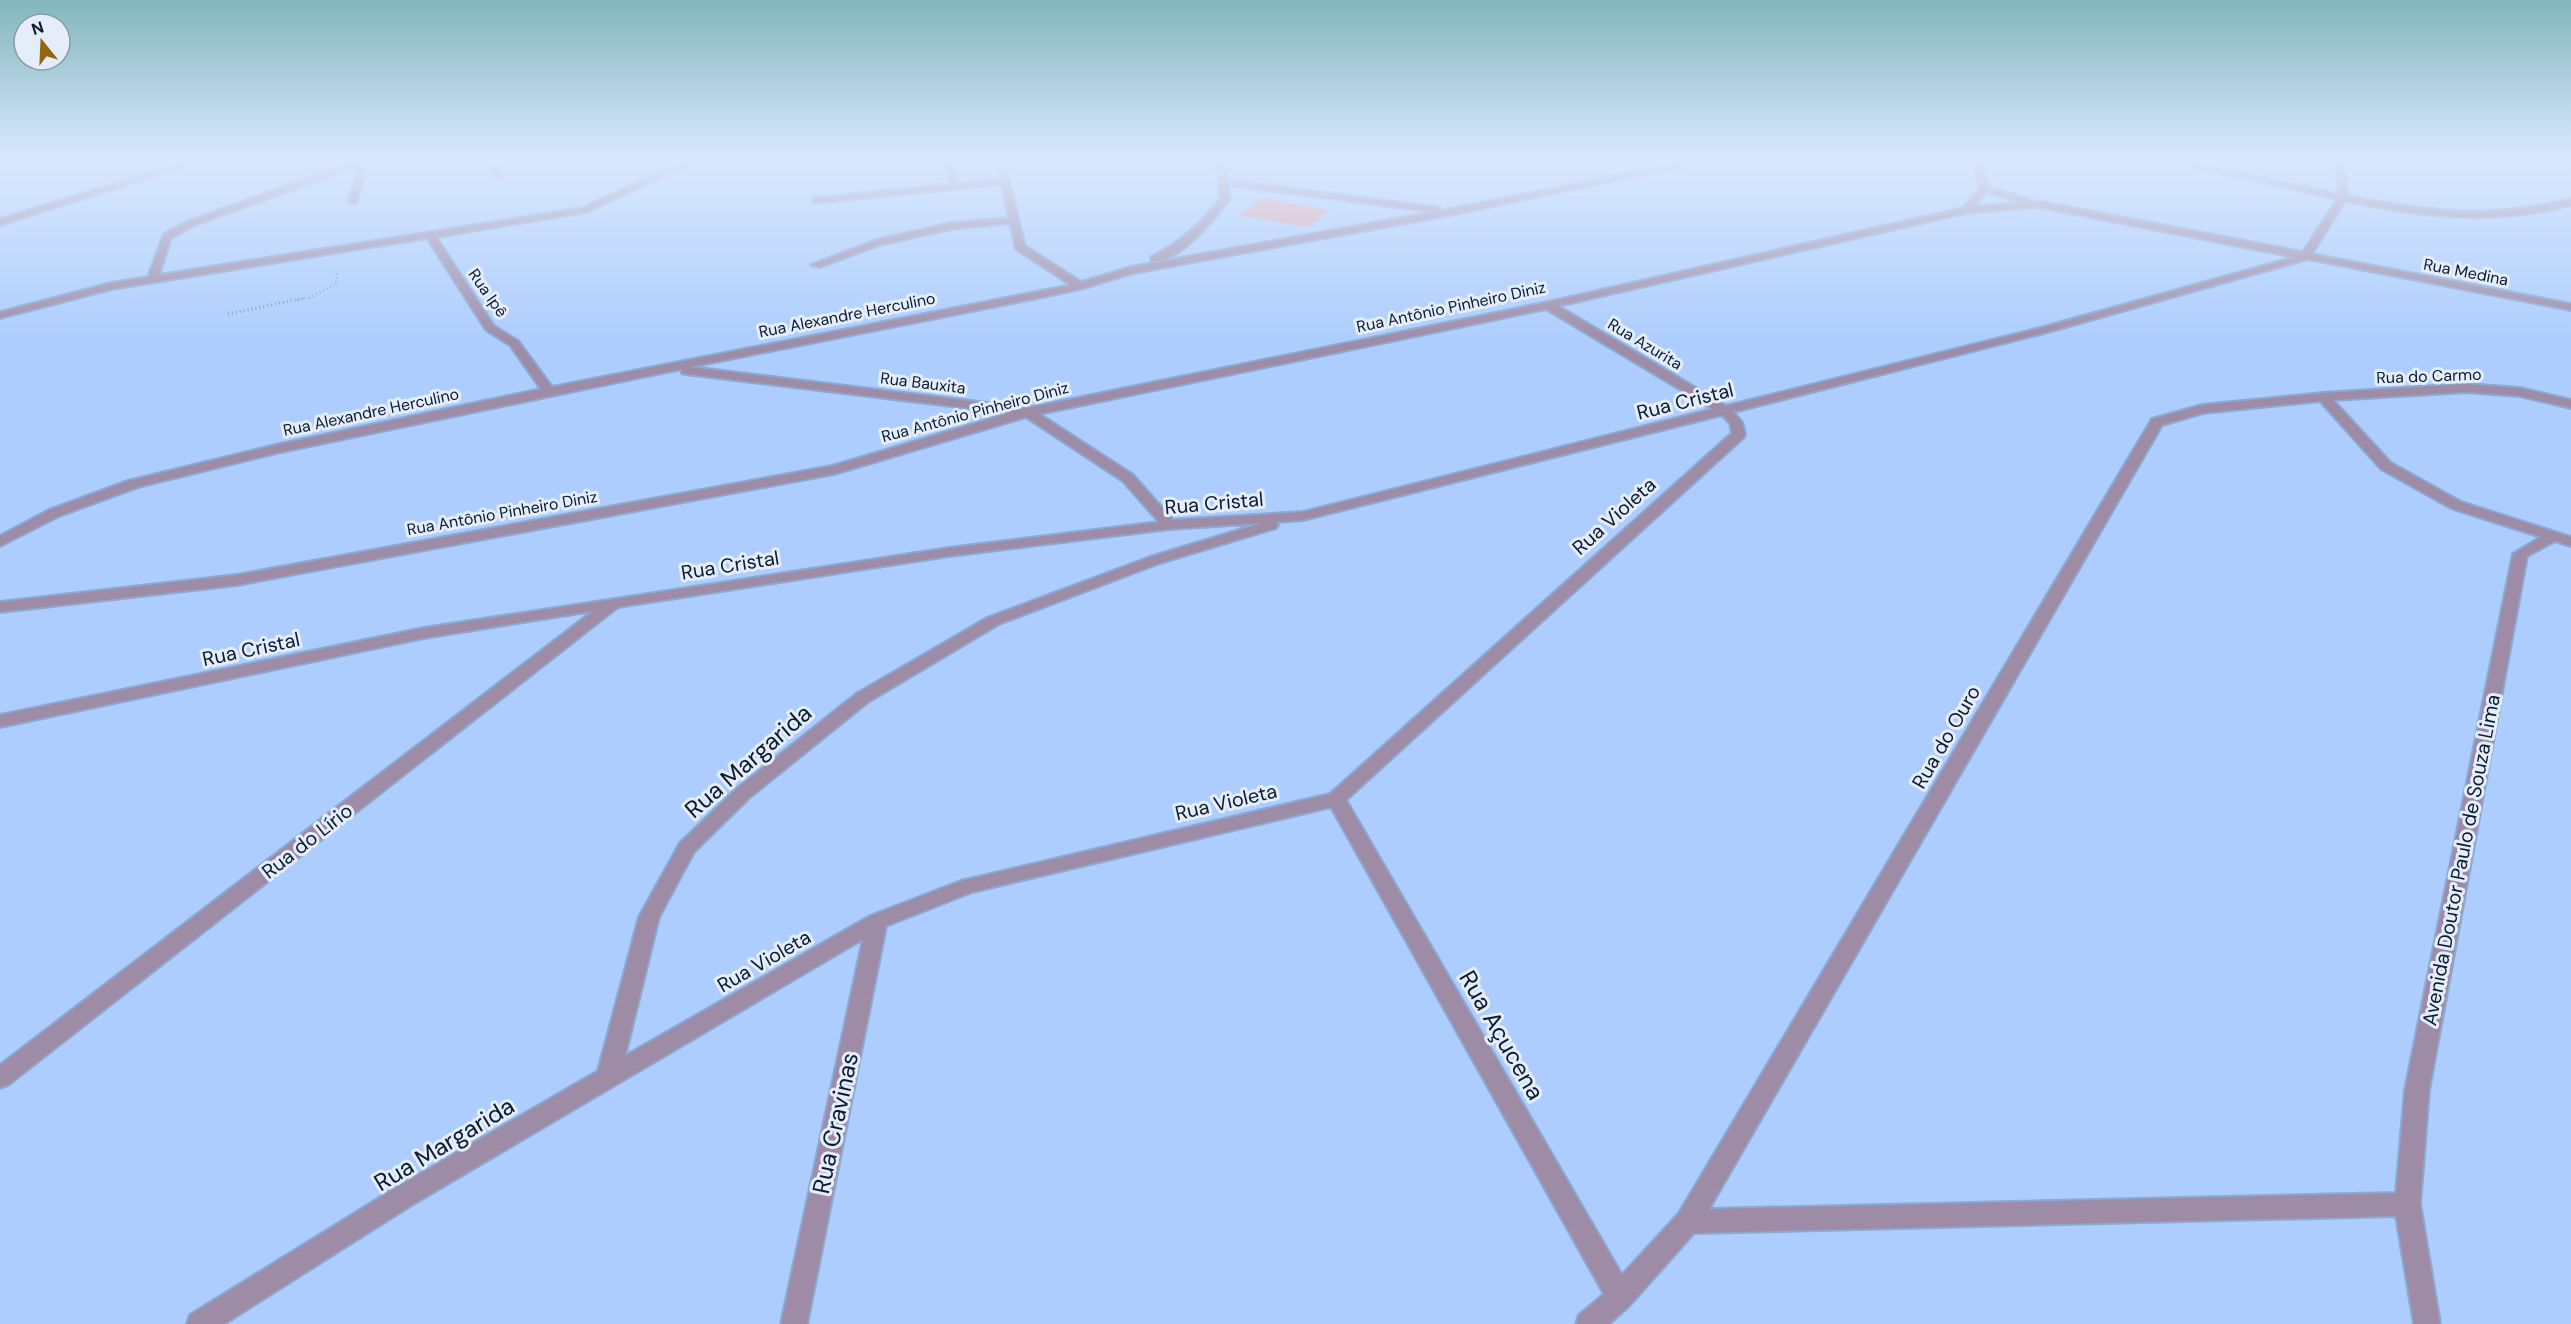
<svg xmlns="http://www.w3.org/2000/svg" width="2571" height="1324" font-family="'DM Sans',sans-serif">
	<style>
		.green { fill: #e89fa1 }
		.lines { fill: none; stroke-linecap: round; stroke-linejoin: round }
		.service-casing { stroke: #8ca9d4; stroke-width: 4 }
		.minor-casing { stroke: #8ca9d4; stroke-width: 4 }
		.path-far1 { stroke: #7995bd; stroke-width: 2; stroke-dasharray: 1 3; stroke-linecap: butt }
		.path { stroke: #7995bd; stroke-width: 3; stroke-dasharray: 1 3; stroke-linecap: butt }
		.service { fill: #9e8ba5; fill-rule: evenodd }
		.minor { fill: #9e8ba5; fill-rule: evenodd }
		.labels { text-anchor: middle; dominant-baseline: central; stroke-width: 6; stroke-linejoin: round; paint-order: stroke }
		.far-street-label { font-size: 16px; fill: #0b1b30; stroke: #e4edf9 }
		.street-label { font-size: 20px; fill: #0b1b30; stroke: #e4edf9 }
		.near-street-label { font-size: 24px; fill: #0b1b30; stroke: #e4edf9 }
	</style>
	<rect width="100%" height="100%" fill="#accdfd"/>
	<path class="green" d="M1263 198 1331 210 1308 227 1238 215Z"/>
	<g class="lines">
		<g class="service-casing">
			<path id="service" d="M944 159H952L959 187 951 185Z"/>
		</g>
		<g class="minor-casing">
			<path id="minor" d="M194 159H207L0 225V219Z
				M360 159H372L363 164 364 179 356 203 348 201 356 179 355 167 192 226 171 238 159 275 582 208 689 159H700L587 212 436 237 494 326 518 341 552 387 1071 285 1016 249 1010 223 951 229 879 245 820 267 811 265 876 240 951 223 1009 218 1001 184 813 203V199L816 198 1000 179 999 171 1006 169 1025 246 1081 282 1131 267 1433 212 1228 185 1230 199C1215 218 1178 265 1151 261V257C1180 243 1200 224 1220 199L1218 171 1208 159H1216L1226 171 1227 180 1436 207 1439 208 1440 211 1700 159H1716L1451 215 1133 273 1084 288 1043 297 690 367 1028 408 1548 302 1963 208 1980 189 1971 159H1979L1989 187 2028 199 2029 202 2038 201 2303 252 2337 199 2159 159H2175L2338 194 2336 159H2344L2348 196C2428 212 2491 219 2571 199V205C2490 226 2425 217 2345 201L2312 254 2571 304V310L2308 259 2048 332 1733 412 1742 422 1745 434 1744 437 1346 800 1622 1275 1679 1213 2152 419 2202 405 2323 393 2466 384 2520 388 2571 400V408L2520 396 2466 392 2333 400 2391 463 2461 502 2571 537V546L2555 541 2527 556 2429 1090 2420 1204 2440 1324H2414L2396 1216 1694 1233 1629 1306 1609 1324H1576L1579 1315 1604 1294 1331 807 972 892 886 926 807 1324H781L863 939 410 1206 224 1324H187L190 1315 392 1190 598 1071 639 917 680 843 735 790 856 694 987 618 1150 557 1262 523 1169 529 949 556 618 607 8 1085 0 1088V1065L593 611 424 638 0 727V715L424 628 949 548 1159 522 1123 481 1026 417 834 474 237 585 0 612V602L237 575 832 466 1010 413 686 374 682 373 681 369 276 453 138 487 59 516 0 546V536L49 510 128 481 276 445 541 389 510 345 486 330 427 238 112 289 0 318V312L111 283 148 277 164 234 186 222ZM1987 192 2021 203 1974 206ZM2038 207 2295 257 2040 328 1726 406 1558 306 1966 213ZM1546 309 1713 409 1303 512 1173 520 1133 475 1039 414ZM2320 401 2381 469 2451 508 2541 537 2513 554 2405 1090 2396 1193 1709 1209 2162 425 2203 413ZM1722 415 1730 423 1732 433 1330 794 961 881 870 916 625 1056 659 917 694 852 749 798 868 702 999 624 1160 563 1276 528 1278 525 1276 522 1303 520Z
				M489 159H497L501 176H495Z"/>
		</g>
		<path class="path-far1" d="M297 300 311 297 336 284 337 271"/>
		<path class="path" d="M228 314 304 298"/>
		<use href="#service" class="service"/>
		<use href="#minor" class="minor"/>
	</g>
	<linearGradient id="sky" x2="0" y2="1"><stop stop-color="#83b6bd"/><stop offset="0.46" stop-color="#dae8fe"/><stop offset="1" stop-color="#dae8fe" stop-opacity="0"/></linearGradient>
	<rect width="2571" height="344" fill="url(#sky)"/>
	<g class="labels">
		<g class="far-street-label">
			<text transform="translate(2466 272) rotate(11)">Rua Medina</text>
			<text transform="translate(488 293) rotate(55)">Rua Ipê</text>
			<text transform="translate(1451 307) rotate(-12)">Rua Antônio Pinheiro Diniz</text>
			<text transform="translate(847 315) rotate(-11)">Rua Alexandre Herculino</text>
			<text transform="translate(1645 344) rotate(31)">Rua Azurita</text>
			<text transform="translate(2429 376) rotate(-2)">Rua do Carmo</text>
			<text transform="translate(923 383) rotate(7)">Rua Bauxita</text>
			<text transform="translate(371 412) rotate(-12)">Rua Alexandre Herculino</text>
			<text transform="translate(975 412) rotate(-15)">Rua Antônio Pinheiro Diniz</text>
			<text transform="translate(502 513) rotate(-10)">Rua Antônio Pinheiro Diniz</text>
		</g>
		<g class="street-label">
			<text transform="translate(1685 401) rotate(-14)">Rua Cristal</text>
			<text transform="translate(1214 503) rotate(-5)">Rua Cristal</text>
			<text transform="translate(1614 516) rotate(-42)">Rua Violeta</text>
			<text transform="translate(730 565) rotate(-9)">Rua Cristal</text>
			<text transform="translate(251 649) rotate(-12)">Rua Cristal</text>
			<text transform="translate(1946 737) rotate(-60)">Rua do Ouro</text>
			<text transform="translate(1226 802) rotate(-13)">Rua Violeta</text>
			<text transform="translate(307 841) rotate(-38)">Rua do Lírio</text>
			<text transform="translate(2461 860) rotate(-79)">Avenida Doutor Paulo de Souza Lima</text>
			<text transform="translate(764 961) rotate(-30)">Rua Violeta</text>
		</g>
		<g class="near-street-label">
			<text transform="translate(748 761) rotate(-41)">Rua Margarida</text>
			<text transform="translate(1502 1035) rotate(60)">Rua Açucena</text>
			<text transform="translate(835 1123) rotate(-78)">Rua Cravinas</text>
			<text transform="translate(444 1144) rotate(-31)">Rua Margarida</text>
		</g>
	</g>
	<g transform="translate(42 42) rotate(342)"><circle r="28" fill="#e4edf9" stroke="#8d99a9" stroke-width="1.5"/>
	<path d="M0-4.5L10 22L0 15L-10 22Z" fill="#926610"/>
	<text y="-9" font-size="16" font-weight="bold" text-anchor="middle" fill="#0b1b30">N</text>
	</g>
</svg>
